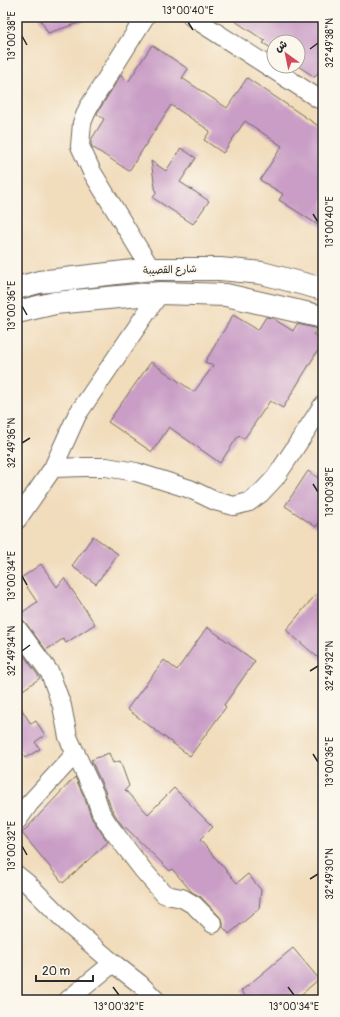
<svg xmlns="http://www.w3.org/2000/svg" width="340" height="1017" font-family="Pangolin,'Playpen Sans Arabic',sans-serif">
	<style>
		.building { fill: #c99dc6 }
		.lines { fill: none; stroke-linecap: round; stroke-linejoin: round }
		.street-casing { stroke: #70695d; stroke-width: 20 }
		.secondary-casing { stroke: #70695d; stroke-width: 24 }
		.street { stroke: #fff; stroke-width: 18 }
		.secondary { stroke: #fff; stroke-width: 22 }
		.ticks { fill: none; stroke: #2b2b2b; stroke-width: 1.5 }
		.labels { text-anchor: middle; dominant-baseline: central; stroke-width: 3.5; stroke-linejoin: round; paint-order: stroke }
		.street-label { font-size: 10px; fill: #2b2b2b; stroke: #fbf7ec }
		.neatline { fill: none; stroke: #2b2b2b; stroke-width: 1.5 }
		.ticks-label { font-size: 10px; text-anchor: middle; fill: #2b2b2b }
	</style>
	<rect width="100%" height="100%" fill="#fbf7ec"/>
	<filter id="ink" filterUnits="userSpaceOnUse"><feTurbulence type="fractalNoise" baseFrequency=".025" numOctaves="2"/><feDisplacementMap in="SourceGraphic" scale="8" xChannelSelector="R" yChannelSelector="G"/><feConvolveMatrix kernelMatrix="1 2 1 2 8 2 1 2 1" color-interpolation-filters="sRGB"/></filter>
	<filter id="wash" filterUnits="userSpaceOnUse"><feTurbulence type="fractalNoise" baseFrequency=".012" numOctaves="4" result="noise"/><feDisplacementMap in="SourceGraphic" scale="16" xChannelSelector="R" yChannelSelector="G"/><feGaussianBlur stdDeviation="0.9" result="paint"/><feColorMatrix in="noise" values="0 0 0 0 0 0 0 0 0 0 0 0 0 0 0 0 0 1.4 0 .05"/><feComposite in="paint" operator="in"/></filter>
	<g filter="url(#wash)">
		<rect width="100%" height="100%" fill="#f1dcbb"/>
		<g id="blocks">
			<path class="building" d="M39 17H88V20L48 33Z
				M229 17H323V64L315 77 298 66V42H274V50L263 43 265 41Z
				M152 45 188 69 182 78 227 108 247 78 323 129V228L279 200 283 194 260 180 282 146 245 121 223 153 204 140 210 131 171 105 129 171 92 147 91 144V140L104 119 97 114V113L121 75 128 82Z
				M181 148 196 158 180 182 209 201 193 224 153 198 156 193 151 161 166 171Z
				M233 315 258 330 266 317 272 318 293 331 297 324 315 328 317 329 313 334 323 340V342L283 408 270 401 244 439 239 435 220 463 169 427 152 452 108 422 151 362 194 392 213 366 205 362Z
				M308 471 323 481V517L316 527 285 506Z
				M93 536 118 554 96 584 72 566Z
				M41 564 57 587 64 578 95 624 66 643 63 639 46 650 25 622 22 619 17 618V616L37 602 21 578Z
				M323 586V662L286 630Z
				M207 627 255 661 224 705 226 707 190 756 127 709 164 660 177 670Z
				M17 646 40 678 17 694Z
				M17 702 31 724 36 721 45 735 35 742 40 749 25 758 17 744Z
				M109 753 113 763 120 761 129 786 125 790 148 814 174 788 213 827 200 840 237 883 248 874 261 890 259 909 229 934 223 927V922L220 917 201 897 192 892 172 869 170 871 125 827 124 828 119 821 111 808 105 791 91 760Z
				M75 777 85 799 92 819 108 842 63 883 22 833Z
				M293 948 319 979 295 1000H249L241 991Z"/>
		</g>
	</g>
	<g filter="url(#ink)">
		<use href="#blocks" fill-opacity="0" stroke="#70695d" stroke-width="1"/>
		<g class="lines">
			<g class="street-casing">
				<path id="street" d="M145 17 88 108 82 123 80 146 92 172 151 269
					M192 17 319 99 323 100
					M53 468 85 467H106L136 472 190 489 215 501 234 506 249 502 261 493 275 478 289 457 323 405
					M17 520 53 468 77 415 160 293
					M17 628 50 673 62 706 68 737 95 795 101 813 110 827 143 870 164 894 171 896 182 898 194 905 213 924
					M17 821 29 804 76 753
					M17 875 27 883 70 926 113 963 140 984 156 1000
					M68 1000 113 963"/>
			</g>
			<g class="secondary-casing">
				<path id="secondary" d="M17 288 39 282 151 269H220L262 273 323 289
					M17 312 55 303 160 293 226 295 323 317"/>
			</g>
			<use href="#street" class="street"/>
			<use href="#secondary" class="secondary"/>
		</g>
	</g>
	<path class="ticks" d="M188 22 193 30M22 36 27 45M310 49 318 43M313 214 318 222M22 306 27 315M22 443 30 438M313 484 318 492M22 576 27 585M22 651 30 645M310 671 318 666M313 754 318 762M22 846 27 855M310 879 318 874M113 987 119 995M288 987 294 995"/>
	<g class="labels">
		<g class="street-label">
			<text transform="translate(170 270) rotate(-2)">شارع القصيبة</text>
		</g>
	</g>
	<rect width="340" height="1017" fill="none" stroke="#fbf7ec" stroke-width="44"/>
	<g transform="translate(286 54) rotate(327)"><circle r="19" fill="#fbf7ec" stroke="#a8a59f"/>
	<path d="M0-3L7 15L0 10L-7 15Z" fill="#d1495b"/>
	<text y="-6" font-size="11" font-weight="bold" text-anchor="middle" fill="#2b2b2b">ش</text>
	</g>
	<path d="M36 975v6h57v-6" fill="none" stroke="#2b2b2b" stroke-width="2"/>
	<text x="42" y="975" font-size="12" fill="#2b2b2b" stroke="#fbf7ec" stroke-width="3" paint-order="stroke">20 m</text>
	<rect x="22" y="22" width="296" height="973" class="neatline"/>
	<g class="ticks-label">
		<text x="188" y="14">13°00'40"E</text>
		<text transform="translate(11 36) rotate(-90)" y="4">13°00'38"E</text>
		<text transform="translate(329 43) rotate(-90)" y="4">32°49'38"N</text>
		<text transform="translate(329 222) rotate(-90)" y="4">13°00'40"E</text>
		<text transform="translate(11 306) rotate(-90)" y="4">13°00'36"E</text>
		<text transform="translate(11 443) rotate(-90)" y="4">32°49'36"N</text>
		<text transform="translate(329 492) rotate(-90)" y="4">13°00'38"E</text>
		<text transform="translate(11 576) rotate(-90)" y="4">13°00'34"E</text>
		<text transform="translate(11 651) rotate(-90)" y="4">32°49'34"N</text>
		<text transform="translate(329 666) rotate(-90)" y="4">32°49'32"N</text>
		<text transform="translate(329 762) rotate(-90)" y="4">13°00'36"E</text>
		<text transform="translate(11 846) rotate(-90)" y="4">13°00'32"E</text>
		<text transform="translate(329 874) rotate(-90)" y="4">32°49'30"N</text>
		<text x="119" y="1010">13°00'32"E</text>
		<text x="294" y="1010">13°00'34"E</text>
	</g>
</svg>
